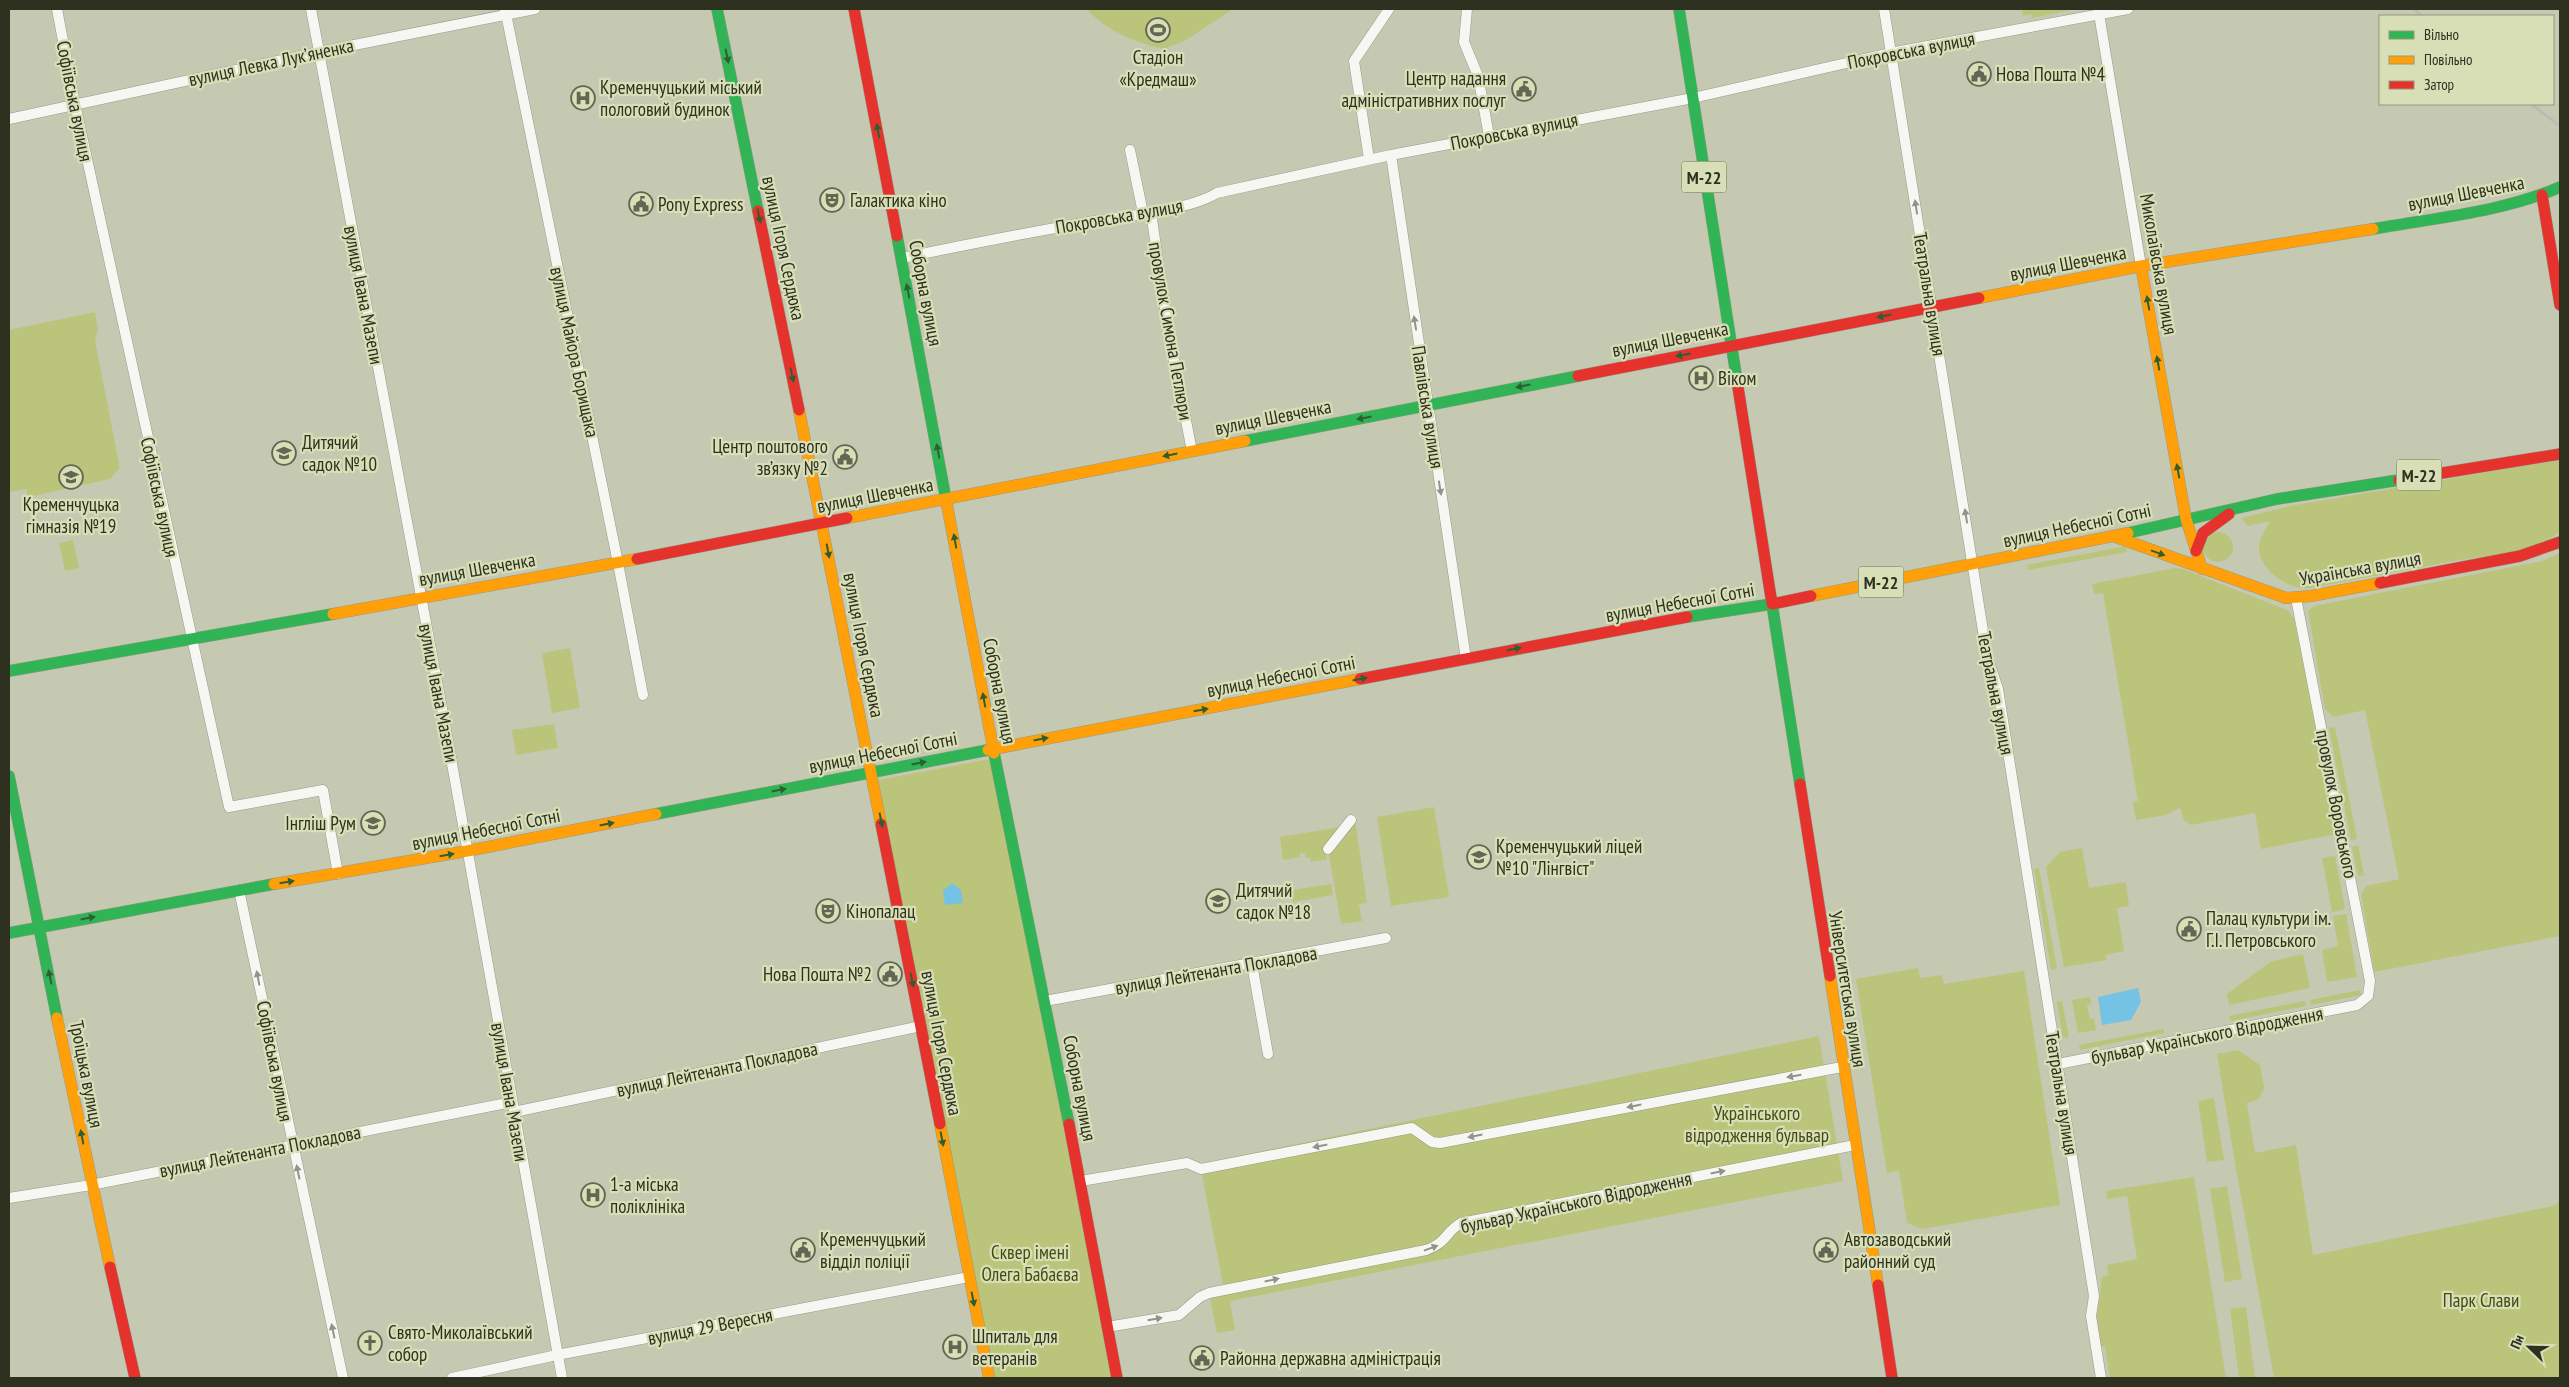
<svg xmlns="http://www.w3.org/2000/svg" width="2569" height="1387" font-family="'PT Sans Narrow',sans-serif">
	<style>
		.green { fill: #bbc47b }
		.water { fill: #74c2e4 }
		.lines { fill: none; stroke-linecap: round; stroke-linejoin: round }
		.street-casing { stroke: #979a88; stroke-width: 11 }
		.fast-casing { stroke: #979a88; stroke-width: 12 }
		.slow-casing { stroke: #979a88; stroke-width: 12 }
		.jam-casing { stroke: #979a88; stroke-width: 12 }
		.street { stroke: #f6f7f3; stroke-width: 10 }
		.fast { stroke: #30b455; stroke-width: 11 }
		.slow { stroke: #ff9f0a; stroke-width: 11 }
		.jam { stroke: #e5322d; stroke-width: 11 }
		.rail { stroke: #bbbcb6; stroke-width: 3 }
		.oneway { fill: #2f5e33 }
		.oneway2 { fill: #92948a }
		.labels { text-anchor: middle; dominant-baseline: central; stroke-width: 4.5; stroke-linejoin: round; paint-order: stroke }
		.shield { fill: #d8dfb6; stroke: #61644d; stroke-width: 1 }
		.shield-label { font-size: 18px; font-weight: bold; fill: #2e3020 }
		.street-label { font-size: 19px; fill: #2e3020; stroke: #d8dfb6 }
		.poi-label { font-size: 19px; fill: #2e3020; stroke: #d8dfb6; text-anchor: start }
		.park-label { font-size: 19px; fill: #454b13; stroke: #d8dfb6 }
	</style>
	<rect width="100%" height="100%" fill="#c5c9b2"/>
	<path class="green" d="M1087 9H1233L1186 40 1164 49C1136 43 1106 31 1087 9Z
		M2022 9H2075L2032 18 2031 14 2023 16Z
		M95 312 98 330 95 340 119 464V469L110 479 28 497 26 489 9 492V330Z
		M2560 460V532C2532 553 2488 555 2454 561 2406 570 2358 579 2310 588 2289 591 2258 569 2259 547 2259 538 2266 529 2270 521L2248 526 2241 518 2290 506Z
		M2203 547a15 15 0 1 1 30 0a15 15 0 1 1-30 0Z
		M73 540 79 568 65 571 59 543Z
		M2126 546 2127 552 2028 570 2027 565Z
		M2560 553V936L2374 972 2361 894 2366 886 2399 879 2365 710 2333 717 2325 709 2308 611 2314 606 2542 561Z
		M2175 568 2183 569 2287 610 2294 618 2337 834 2261 849 2255 813 2191 825 2184 820 2180 808 2166 815 2136 820 2133 802 2138 801 2103 593 2094 594 2092 584Z
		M570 648 580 708 552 713 542 653Z
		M554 724 558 748 516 755 512 730Z
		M2335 727 2357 839 2351 840 2329 728Z
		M995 758 1117 1378H988L873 781Z
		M1434 807 1449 897 1391 906 1377 817Z
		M1355 819 1367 903 1359 904 1362 921 1341 924 1328 849 1325 850 1327 859 1311 862 1310 858H1306L1305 853H1300V857L1283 860 1280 837 1346 826Z
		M2358 845 2364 875 2358 876 2352 847Z
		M2082 848 2089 888 2126 882 2129 906 2117 908 2124 951 2105 955 2107 960 2064 967 2046 867 2060 852Z
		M2335 856 2345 909 2332 912 2322 858Z
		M2039 868 2057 969 2051 970 2034 869Z
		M1331 884 1333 895 1293 902 1292 890Z
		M2346 914 2357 977 2327 982 2322 950 2338 946 2333 916Z
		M2303 954 2310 988 2229 1005 2227 994 2270 962Z
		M1918 968 1920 978 1942 975 1944 984 2024 971 2060 1205 1922 1229 1907 1223 1899 1171 1887 1173 1856 979Z
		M2360 990 2361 995 2311 1005 2310 1000Z
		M2090 997 2091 1004 2087 1005 2090 1019H2094L2096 1030 2078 1033 2072 1000Z
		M2062 1001 2069 1037 2063 1038 2057 1002Z
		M2305 1001 2306 1006 2231 1021 2229 1016Z
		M2164 1029V1033L2080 1050 2079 1045Z
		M1819 1036 1843 1181 1230 1301 1235 1330 1217 1333 1209 1293 1224 1290 1200 1164Z
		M2238 1050 2260 1065 2264 1088 2259 1099 2247 1103 2255 1153 2296 1145 2313 1255 2553 1206 2560 1202V1378H2274L2236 1169 2217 1054Z
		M2214 1098 2224 1160 2207 1162 2198 1101Z
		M2194 1177 2226 1378H2110L2105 1346H2100L2097 1316 2102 1277 2108 1275 2107 1265 2137 1259 2127 1196 2107 1199 2106 1191Z
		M2227 1186 2242 1279 2225 1282 2210 1189Z
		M2246 1307 2255 1378H2239L2230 1309Z"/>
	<path class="water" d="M952 883 961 890 963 903 945 905 943 891Z
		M2138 988 2141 1002 2131 1020 2102 1025 2098 997Z"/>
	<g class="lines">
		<g class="street-casing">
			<path id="street" d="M57 9 75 104 229 807 323 790 338 874
				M311 9 444 719 562 1378
				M505 9 618 563 643 695
				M1467 9 1464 42 1478 76
				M1884 9 1987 656 1998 689 2094 1296 2091 1316 2101 1378
				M2099 14 2141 266
				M1468 79 1478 76 1489 136
				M9 119 319 52 535 9
				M1130 150 1143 213
				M1391 155 1466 659
				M1369 159 1354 61 1389 9
				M1151 212 1168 330 1192 451
				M902 258C964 245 1026 233 1089 222 1125 216 1187 211 1217 193L1391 155 1693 98 1890 53 2128 9
				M1328 849 1351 820
				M239 890 343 1378
				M1252 964 1268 1054
				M1045 1001 1386 938
				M2058 1064 2357 1005 2368 996 2370 981 2296 598
				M514 1112 921 1026
				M1081 1181 1187 1163 1201 1169 1412 1128 1432 1142 1440 1143 1842 1067
				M9 1198 91 1185 512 1102
				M1107 1327 1179 1315 1200 1297 1209 1293 1426 1250C1447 1243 1445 1232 1461 1223L1855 1145
				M452 1378 557 1355 969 1277"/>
		</g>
		<g class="fast-casing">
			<path id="fast" d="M717 9 758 211
				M1679 9 1737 381
				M2373 229C2434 218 2504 212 2560 187
				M897 236 947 505
				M1245 441 1578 376
				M2128 533 2277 499 2399 480
				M1687 617 1772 604 1800 784
				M9 671 333 614
				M994 753 1069 1124
				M9 776 57 1018
				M656 814 988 750
				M9 933 274 884"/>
		</g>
		<g class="slow-casing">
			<path id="slow" d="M2141 266 2186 519 2202 569
				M1979 298 2141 266 2373 229
				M799 410 881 824
				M947 505 994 753
				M847 518 1245 441
				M2113 536 2286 598 2311 596 2380 583
				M1811 596 2128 533
				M333 614 637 559
				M988 750 1360 679
				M274 884 467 851 656 814
				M1830 976 1878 1285
				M57 1018 110 1267
				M940 1124 989 1378"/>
		</g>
		<g class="jam-casing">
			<path id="jam" d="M854 9 897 236
				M2542 195 2560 305
				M758 211 799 410
				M1578 376 1979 298
				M1737 381 1772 604 1811 596
				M2399 480 2560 454
				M2196 551 2203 533 2229 514
				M637 559 847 518
				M2380 583 2520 556 2560 542
				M1360 679 1687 617
				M1800 784 1830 976
				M881 824 940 1124
				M1069 1124 1117 1378
				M110 1267 135 1378
				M1878 1285 1892 1378"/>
		</g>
		<use href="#street" class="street"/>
		<use href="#fast" class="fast"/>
		<use href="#slow" class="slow"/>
		<use href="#jam" class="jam"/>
		<path class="rail" d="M2414 9 2422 16
			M2531 104 2560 126"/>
	</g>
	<defs><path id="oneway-solid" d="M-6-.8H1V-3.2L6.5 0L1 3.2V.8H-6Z" transform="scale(1.25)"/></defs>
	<g class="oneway">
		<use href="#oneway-solid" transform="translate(727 56) rotate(78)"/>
		<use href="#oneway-solid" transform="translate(878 131) rotate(-101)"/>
		<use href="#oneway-solid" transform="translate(759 216) rotate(78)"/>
		<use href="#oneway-solid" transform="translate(908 291) rotate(-101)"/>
		<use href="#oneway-solid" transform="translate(2148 303) rotate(-100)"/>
		<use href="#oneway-solid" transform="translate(1884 316) rotate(169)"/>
		<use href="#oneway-solid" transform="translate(1683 355) rotate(169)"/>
		<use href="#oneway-solid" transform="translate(2158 363) rotate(-100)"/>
		<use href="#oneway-solid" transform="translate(792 375) rotate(78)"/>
		<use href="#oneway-solid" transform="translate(1523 386) rotate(168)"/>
		<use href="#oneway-solid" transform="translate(1364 418) rotate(169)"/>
		<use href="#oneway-solid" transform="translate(938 451) rotate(-101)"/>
		<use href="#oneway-solid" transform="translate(1170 455) rotate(169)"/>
		<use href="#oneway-solid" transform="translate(2178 471) rotate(-100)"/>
		<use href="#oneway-solid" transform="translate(955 541) rotate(-100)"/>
		<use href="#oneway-solid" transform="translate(828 551) rotate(79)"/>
		<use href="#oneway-solid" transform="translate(2158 553) rotate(20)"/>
		<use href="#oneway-solid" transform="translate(1514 649) rotate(-11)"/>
		<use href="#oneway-solid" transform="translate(1360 679) rotate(-11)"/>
		<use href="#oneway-solid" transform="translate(984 700) rotate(-100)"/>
		<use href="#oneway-solid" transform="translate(1201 710) rotate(-10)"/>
		<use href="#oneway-solid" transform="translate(1041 739) rotate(-11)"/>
		<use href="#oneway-solid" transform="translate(919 763) rotate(-11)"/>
		<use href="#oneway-solid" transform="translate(779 790) rotate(-11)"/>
		<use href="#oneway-solid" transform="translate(881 820) rotate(79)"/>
		<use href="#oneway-solid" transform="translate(607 824) rotate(-11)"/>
		<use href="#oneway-solid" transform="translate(447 855) rotate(-10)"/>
		<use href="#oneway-solid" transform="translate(287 882) rotate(-9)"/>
		<use href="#oneway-solid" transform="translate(88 918) rotate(-11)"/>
		<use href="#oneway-solid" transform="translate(50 977) rotate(-101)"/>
		<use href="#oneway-solid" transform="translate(912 980) rotate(79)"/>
		<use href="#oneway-solid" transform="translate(82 1137) rotate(-101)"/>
		<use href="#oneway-solid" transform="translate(942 1139) rotate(79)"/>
		<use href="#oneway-solid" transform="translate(973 1299) rotate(79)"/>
	</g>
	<g class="oneway2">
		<use href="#oneway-solid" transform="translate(1916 207) rotate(-99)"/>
		<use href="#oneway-solid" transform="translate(1415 323) rotate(-99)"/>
		<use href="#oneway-solid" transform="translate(1440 488) rotate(81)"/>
		<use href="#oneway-solid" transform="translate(1966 516) rotate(-99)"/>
		<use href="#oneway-solid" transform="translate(258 978) rotate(-101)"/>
		<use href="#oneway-solid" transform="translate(1794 1076) rotate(170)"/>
		<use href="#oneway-solid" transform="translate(1634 1106) rotate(169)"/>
		<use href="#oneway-solid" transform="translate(1475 1136) rotate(169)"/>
		<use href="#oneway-solid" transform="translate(1320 1146) rotate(169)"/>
		<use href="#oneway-solid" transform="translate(298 1172) rotate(-102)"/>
		<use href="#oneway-solid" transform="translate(1718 1172) rotate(-11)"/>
		<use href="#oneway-solid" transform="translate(1431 1248) rotate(-20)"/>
		<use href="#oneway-solid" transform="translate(1272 1280) rotate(-12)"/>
		<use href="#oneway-solid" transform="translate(1155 1319) rotate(-10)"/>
		<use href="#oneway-solid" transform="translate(333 1331) rotate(-102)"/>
	</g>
	<defs>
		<g id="stadium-ring" transform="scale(1.25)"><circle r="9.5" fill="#d8dfb6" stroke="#636653" stroke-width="1.5"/><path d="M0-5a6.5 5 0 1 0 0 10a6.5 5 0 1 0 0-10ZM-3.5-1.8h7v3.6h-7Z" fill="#636653"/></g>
		<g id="civic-ring" transform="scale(1.25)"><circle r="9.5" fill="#d8dfb6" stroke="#636653" stroke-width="1.5"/><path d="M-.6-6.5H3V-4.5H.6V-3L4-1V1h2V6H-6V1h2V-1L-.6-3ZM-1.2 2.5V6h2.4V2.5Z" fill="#636653"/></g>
		<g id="hospital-ring" transform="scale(1.25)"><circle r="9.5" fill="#d8dfb6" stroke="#636653" stroke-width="1.5"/><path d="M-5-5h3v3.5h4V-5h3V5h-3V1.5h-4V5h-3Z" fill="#636653"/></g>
		<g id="theatre-ring" transform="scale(1.25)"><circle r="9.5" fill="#d8dfb6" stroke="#636653" stroke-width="1.5"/><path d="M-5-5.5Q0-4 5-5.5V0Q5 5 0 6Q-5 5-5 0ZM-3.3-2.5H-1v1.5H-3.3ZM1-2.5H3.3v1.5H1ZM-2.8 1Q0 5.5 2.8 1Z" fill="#636653"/></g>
		<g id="school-ring" transform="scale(1.25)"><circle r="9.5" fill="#d8dfb6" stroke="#636653" stroke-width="1.5"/><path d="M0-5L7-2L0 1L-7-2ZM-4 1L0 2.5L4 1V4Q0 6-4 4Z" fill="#636653"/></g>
		<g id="church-ring" transform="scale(1.25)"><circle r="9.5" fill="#d8dfb6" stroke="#636653" stroke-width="1.5"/><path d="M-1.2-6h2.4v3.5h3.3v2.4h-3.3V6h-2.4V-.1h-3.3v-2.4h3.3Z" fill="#636653"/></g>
	</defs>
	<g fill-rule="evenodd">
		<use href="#stadium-ring" x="1158" y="30"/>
		<use href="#civic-ring" x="1979" y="74"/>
		<use href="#civic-ring" x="1524" y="89"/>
		<use href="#hospital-ring" x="583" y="98"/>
		<use href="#theatre-ring" x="832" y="200"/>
		<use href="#civic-ring" x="641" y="204"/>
		<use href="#hospital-ring" x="1701" y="378"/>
		<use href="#school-ring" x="284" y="453"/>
		<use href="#civic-ring" x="845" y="457"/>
		<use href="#school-ring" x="71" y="477"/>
		<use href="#school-ring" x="373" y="823"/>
		<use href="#school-ring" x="1479" y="857"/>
		<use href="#school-ring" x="1218" y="901"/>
		<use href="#theatre-ring" x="828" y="911"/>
		<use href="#civic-ring" x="2189" y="929"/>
		<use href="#civic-ring" x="890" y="974"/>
		<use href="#hospital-ring" x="593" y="1195"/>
		<use href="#civic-ring" x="803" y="1250"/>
		<use href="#civic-ring" x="1826" y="1250"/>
		<use href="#church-ring" x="370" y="1343"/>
		<use href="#hospital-ring" x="955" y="1347"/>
		<use href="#civic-ring" x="1202" y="1358"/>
	</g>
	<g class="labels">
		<g class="shield">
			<rect x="1681.5" y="161.5" width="45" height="31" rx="4"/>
			<rect x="2396.5" y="459.5" width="45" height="31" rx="4"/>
			<rect x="1858.5" y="566.5" width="45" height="31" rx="4"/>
		</g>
		<g class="shield-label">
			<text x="1704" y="177">М-22</text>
			<text x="2419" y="475">М-22</text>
			<text x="1881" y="582">М-22</text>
		</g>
		<g class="street-label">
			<text transform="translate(1911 50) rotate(-11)">Покровська вулиця</text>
			<text transform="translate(271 62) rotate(-12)">вулиця Левка Лукʼяненка</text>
			<text transform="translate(75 101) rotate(79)">Софіївська вулиця</text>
			<text transform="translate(1514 131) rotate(-11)">Покровська вулиця</text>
			<text transform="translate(2466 193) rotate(-11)">вулиця Шевченка</text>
			<text transform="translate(1119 216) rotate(-10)">Покровська вулиця</text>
			<text transform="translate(784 248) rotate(78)">вулиця Ігоря Сердюка</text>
			<text transform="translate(2068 263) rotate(-11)">вулиця Шевченка</text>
			<text transform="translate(2159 264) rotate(80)">Миколаївська вулиця</text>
			<text transform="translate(926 293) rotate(79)">Соборна вулиця</text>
			<text transform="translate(1930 294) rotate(81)">Театральна вулиця</text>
			<text transform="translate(364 295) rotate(79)">вулиця Івана Мазепи</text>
			<text transform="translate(1171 331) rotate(80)">провулок Симона Петлюри</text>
			<text transform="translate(1670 339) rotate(-11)">вулиця Шевченка</text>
			<text transform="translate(575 352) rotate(78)">вулиця Майора Борищака</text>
			<text transform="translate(1428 407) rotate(81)">Павлівська вулиця</text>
			<text transform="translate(1273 417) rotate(-11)">вулиця Шевченка</text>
			<text transform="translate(875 495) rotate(-11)">вулиця Шевченка</text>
			<text transform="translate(160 497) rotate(78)">Софіївська вулиця</text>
			<text transform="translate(2077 525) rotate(-12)">вулиця Небесної Сотні</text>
			<text transform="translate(2360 568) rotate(-10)">Українська вулиця</text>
			<text transform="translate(477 569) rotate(-10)">вулиця Шевченка</text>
			<text transform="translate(1680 602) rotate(-10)">вулиця Небесної Сотні</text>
			<text transform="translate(864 645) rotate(79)">вулиця Ігоря Сердюка</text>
			<text transform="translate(1281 676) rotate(-11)">вулиця Небесної Сотні</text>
			<text transform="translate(1000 691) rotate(79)">Соборна вулиця</text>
			<text transform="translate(439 693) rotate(79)">вулиця Івана Мазепи</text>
			<text transform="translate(1996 693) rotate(79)">Театральна вулиця</text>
			<text transform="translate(883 752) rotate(-11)">вулиця Небесної Сотні</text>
			<text transform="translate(2337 804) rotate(79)">провулок Воровського</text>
			<text transform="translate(486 829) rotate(-11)">вулиця Небесної Сотні</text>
			<text transform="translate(1216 970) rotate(-10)">вулиця Лейтенанта Покладова</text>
			<text transform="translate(1848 989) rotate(81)">Університетська вулиця</text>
			<text transform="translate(2207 1035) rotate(-11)">бульвар Українського Відродження</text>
			<text transform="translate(942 1043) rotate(79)">вулиця Ігоря Сердюка</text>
			<text transform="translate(275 1061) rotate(79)">Софіївська вулиця</text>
			<text transform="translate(717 1069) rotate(-12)">вулиця Лейтенанта Покладова</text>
			<text transform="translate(87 1074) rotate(79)">Троїцька вулиця</text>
			<text transform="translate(1080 1088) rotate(79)">Соборна вулиця</text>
			<text transform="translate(510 1092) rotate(80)">вулиця Івана Мазепи</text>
			<text transform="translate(2062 1093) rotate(81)">Театральна вулиця</text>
			<text transform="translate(260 1151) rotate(-11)">вулиця Лейтенанта Покладова</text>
			<text transform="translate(1576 1202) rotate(-12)">бульвар Українського Відродження</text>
			<text transform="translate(710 1326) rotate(-11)">вулиця 29 Вересня</text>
		</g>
		<g class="poi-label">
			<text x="1158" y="57" text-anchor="middle">Стадіон<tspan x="1158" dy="22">«Кредмаш»</tspan></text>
			<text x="1996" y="74">Нова Пошта №4</text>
			<text x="1506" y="78" text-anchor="end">Центр надання<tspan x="1506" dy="22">адміністративних послуг</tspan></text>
			<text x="600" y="87">Кременчуцький міський<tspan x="600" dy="22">пологовий будинок</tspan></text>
			<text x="850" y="200">Галактика кіно</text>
			<text x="658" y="204">Pony Express</text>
			<text x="1718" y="378">Віком</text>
			<text x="302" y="442">Дитячий<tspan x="302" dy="22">садок №10</tspan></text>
			<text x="828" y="446" text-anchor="end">Центр поштового<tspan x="828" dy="22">зв’язку №2</tspan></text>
			<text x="71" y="504" text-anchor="middle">Кременчуцька<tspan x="71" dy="22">гімназія №19</tspan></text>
			<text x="356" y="823" text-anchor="end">Інгліш Рум</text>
			<text x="1496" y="846">Кременчуцький ліцей<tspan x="1496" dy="22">№10 "Лінгвіст"</tspan></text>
			<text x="1236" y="890">Дитячий<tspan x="1236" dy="22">садок №18</tspan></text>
			<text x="846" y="911">Кінопалац</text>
			<text x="2206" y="918">Палац культури ім.<tspan x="2206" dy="22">Г.І. Петровського</tspan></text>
			<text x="872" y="974" text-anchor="end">Нова Пошта №2</text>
			<text x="610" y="1184">1-а міська<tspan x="610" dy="22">поліклініка</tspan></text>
			<text x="820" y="1239">Кременчуцький<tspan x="820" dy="22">відділ поліції</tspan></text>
			<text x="1844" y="1239">Автозаводський<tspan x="1844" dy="22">районний суд</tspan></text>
			<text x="388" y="1332">Свято-Миколаївський<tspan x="388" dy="22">собор</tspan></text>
			<text x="972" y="1336">Шпиталь для<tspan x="972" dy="22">ветеранів</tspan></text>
			<text x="1220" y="1358">Районна державна адміністрація</text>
		</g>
		<g class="park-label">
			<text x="1757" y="1113">Українського<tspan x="1757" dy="22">відродження бульвар</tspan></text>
			<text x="1030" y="1252">Сквер імені<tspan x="1030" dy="22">Олега Бабаєва</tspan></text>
			<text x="2481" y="1300">Парк Слави</text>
		</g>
	</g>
	<rect width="2569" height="1387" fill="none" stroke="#2e3020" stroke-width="20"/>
	<rect x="2379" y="15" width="175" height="90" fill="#d8dfb6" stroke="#94997a"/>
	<rect x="2389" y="31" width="25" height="8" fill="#30b455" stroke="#94997a"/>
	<text x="2424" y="40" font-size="15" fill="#2e3020">Вільно</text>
	<rect x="2389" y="56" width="25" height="8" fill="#ff9f0a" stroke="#94997a"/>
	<text x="2424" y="65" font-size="15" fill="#2e3020">Повільно</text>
	<rect x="2389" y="81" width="25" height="8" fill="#e5322d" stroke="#94997a"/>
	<text x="2424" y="90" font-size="15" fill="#2e3020">Затор</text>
	<g transform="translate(2529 1347) rotate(293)" stroke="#d8dfb6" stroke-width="4" paint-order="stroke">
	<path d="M0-4L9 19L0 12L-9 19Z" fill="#2e3020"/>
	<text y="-8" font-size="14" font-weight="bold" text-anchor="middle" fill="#2e3020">Пн</text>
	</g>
</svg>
